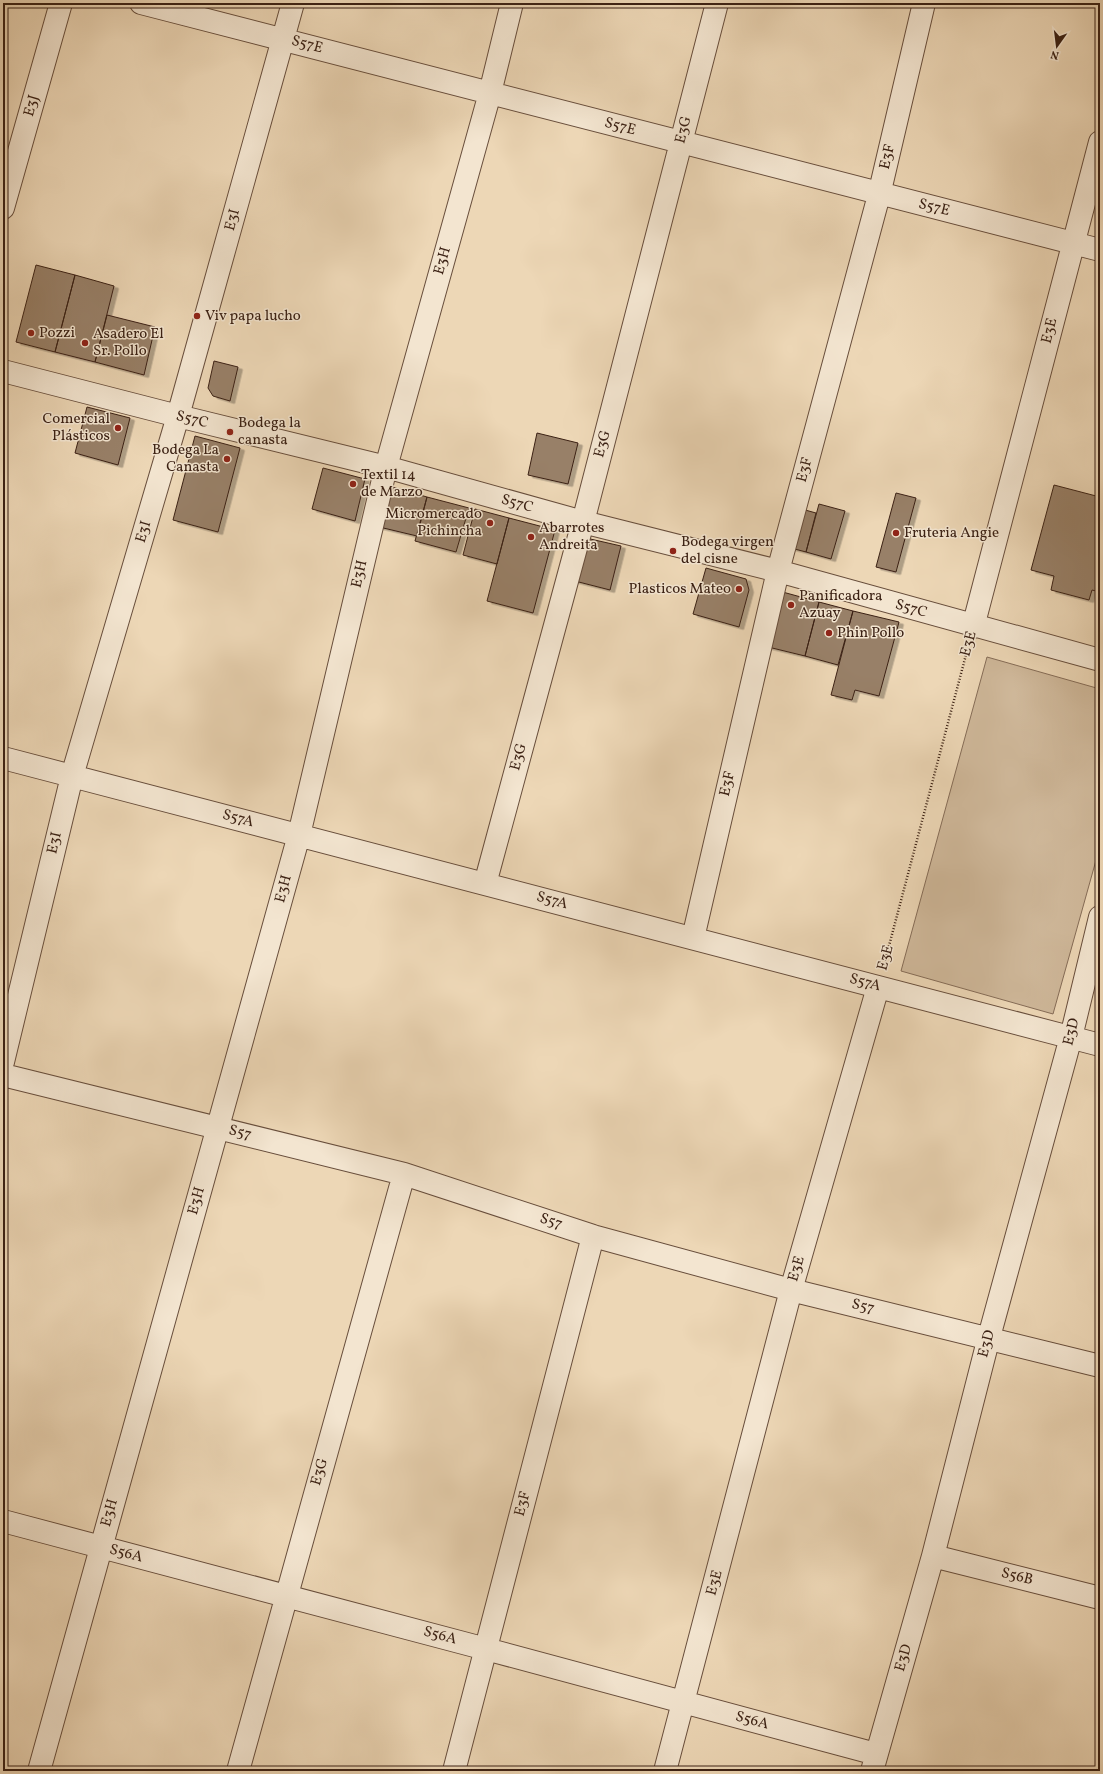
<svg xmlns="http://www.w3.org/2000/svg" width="1103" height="1774" font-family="Vollkorn,serif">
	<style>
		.green { fill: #cfb89a; stroke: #856c57 }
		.building { fill: #988068; stroke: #3b2114; filter: url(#shadow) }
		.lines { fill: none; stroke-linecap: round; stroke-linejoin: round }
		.minor-casing { stroke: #684e3c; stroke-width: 24 }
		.path { stroke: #3b2114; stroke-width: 2.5; stroke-dasharray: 1 2; stroke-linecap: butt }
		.minor { stroke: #f3e5d0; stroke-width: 22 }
		.poi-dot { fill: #8f2418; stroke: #f3e5d0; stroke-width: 1.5 }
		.labels { text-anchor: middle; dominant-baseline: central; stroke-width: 3; stroke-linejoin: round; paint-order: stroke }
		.street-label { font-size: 15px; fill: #3b2114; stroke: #f3e5d0 }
		.poi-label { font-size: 15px; fill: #3b2114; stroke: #f3e5d0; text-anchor: start }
	</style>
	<defs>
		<filter id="shadow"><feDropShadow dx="4.5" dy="2.5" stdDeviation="0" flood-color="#0004"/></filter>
	</defs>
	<rect width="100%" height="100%" fill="#edd7b6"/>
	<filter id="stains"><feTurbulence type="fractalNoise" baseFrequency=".005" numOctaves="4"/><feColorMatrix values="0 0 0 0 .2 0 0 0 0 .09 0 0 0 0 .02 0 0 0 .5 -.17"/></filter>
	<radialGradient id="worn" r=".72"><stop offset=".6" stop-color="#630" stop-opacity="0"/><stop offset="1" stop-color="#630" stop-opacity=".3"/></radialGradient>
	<path class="green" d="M987 657 1100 689V846L1053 1014 901 971Z"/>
	<path class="building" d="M36 265 75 275 55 352 16 342Z
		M75 275 114 286 95 362 55 352Z
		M107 315 155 327 144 375 95 362Z
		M214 361 238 367 230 401 213 396 208 388Z
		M87 407 130 418 118 465 75 453Z
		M537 433 578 443 568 484 528 475Z
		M195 436 240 448 218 532 173 520Z
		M323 468 365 479 355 521 312 509Z
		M385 485 427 497 417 536 375 526Z
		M1054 485 1100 497V592L1092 590 1089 600 1051 590 1054 576 1031 570Z
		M896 493 916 498 896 572 876 567Z
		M427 497 469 508 456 552 415 541Z
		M819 504 845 511 831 559 806 552Z
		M798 508 816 513 806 552 791 548Z
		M475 509 509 518 497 564 463 555Z
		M509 518 555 530 533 613 487 601Z
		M586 538 621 546 610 590 571 580Z
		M706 568 746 579 749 590 739 627 693 614Z
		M779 591 819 602 805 656 764 646Z
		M819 602 853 611 838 665 805 656Z
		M853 611 899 622 879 696 855 690 852 700 831 695Z"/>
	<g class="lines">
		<g class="minor-casing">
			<path id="minor" d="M141 3 1100 250
				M3 208 61 3
				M3 371 178 416 386 467 583 522 778 571 1100 660
				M973 627 1100 142
				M3 758 1100 1045
				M485 884 583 522 717 3
				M693 938 778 571 879 195 924 3
				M3 1062 72 776 178 416 293 3
				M3 1075 404 1174 593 1236 791 1290 1100 1366
				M3 1521 486 1649 876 1754
				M933 1556 1100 1598
				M39 1771 299 835 386 467 490 93 512 3
				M238 1771 404 1174
				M454 1771 593 1236
				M665 1771 791 1290 878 987
				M872 1771 933 1556 989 1337 1071 1037 1100 917"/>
		</g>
		<path class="path" d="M885 961 967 651"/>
		<use href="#minor" class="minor"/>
	</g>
	<g class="poi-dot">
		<circle cx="197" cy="316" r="4"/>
		<circle cx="31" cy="333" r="4"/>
		<circle cx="85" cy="343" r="4"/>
		<circle cx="118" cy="428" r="4"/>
		<circle cx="230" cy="432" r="4"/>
		<circle cx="227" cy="459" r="4"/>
		<circle cx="353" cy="484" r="4"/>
		<circle cx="490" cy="523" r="4"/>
		<circle cx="896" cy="533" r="4"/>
		<circle cx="531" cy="537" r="4"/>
		<circle cx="673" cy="551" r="4"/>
		<circle cx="739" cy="589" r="4"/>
		<circle cx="791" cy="605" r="4"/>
		<circle cx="829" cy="633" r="4"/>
	</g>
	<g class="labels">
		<g class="street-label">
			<text transform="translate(307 45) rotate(15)">S57E</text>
			<text transform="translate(32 106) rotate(-74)">E3J</text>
			<text transform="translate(620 127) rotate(15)">S57E</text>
			<text transform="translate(684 130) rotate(-76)">E3G</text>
			<text transform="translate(888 157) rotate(-77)">E3F</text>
			<text transform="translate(934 208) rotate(14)">S57E</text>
			<text transform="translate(233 220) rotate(-75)">E3I</text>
			<text transform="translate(443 261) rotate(-74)">E3H</text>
			<text transform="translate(1050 331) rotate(-76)">E3E</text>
			<text transform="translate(192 420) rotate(14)">S57C</text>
			<text transform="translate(603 444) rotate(-75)">E3G</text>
			<text transform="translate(805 470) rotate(-75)">E3F</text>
			<text transform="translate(517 504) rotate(16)">S57C</text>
			<text transform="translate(144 532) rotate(-73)">E3I</text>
			<text transform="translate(360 574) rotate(-77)">E3H</text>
			<text transform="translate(911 609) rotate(16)">S57C</text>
			<text transform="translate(969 644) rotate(-75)">E3E</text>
			<text transform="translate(519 757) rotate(-75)">E3G</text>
			<text transform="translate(728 784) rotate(-77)">E3F</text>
			<text transform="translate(238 819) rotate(15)">S57A</text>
			<text transform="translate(55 843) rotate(-77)">E3I</text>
			<text transform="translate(284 889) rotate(-75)">E3H</text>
			<text transform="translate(552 901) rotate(15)">S57A</text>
			<text transform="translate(886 958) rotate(-75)">E3E</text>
			<text transform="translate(865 983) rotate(15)">S57A</text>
			<text transform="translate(1072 1032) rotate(-76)">E3D</text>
			<text transform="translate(240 1133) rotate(14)">S57</text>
			<text transform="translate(197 1201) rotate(-74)">E3H</text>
			<text transform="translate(551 1222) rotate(18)">S57</text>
			<text transform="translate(797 1269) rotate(-74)">E3E</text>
			<text transform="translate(863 1307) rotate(13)">S57</text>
			<text transform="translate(987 1344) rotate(-75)">E3D</text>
			<text transform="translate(320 1472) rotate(-74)">E3G</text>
			<text transform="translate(523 1504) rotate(-75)">E3F</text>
			<text transform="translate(110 1513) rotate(-74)">E3H</text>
			<text transform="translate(126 1554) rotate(15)">S56A</text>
			<text transform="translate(1017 1577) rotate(14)">S56B</text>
			<text transform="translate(715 1583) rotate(-75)">E3E</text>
			<text transform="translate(440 1636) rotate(15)">S56A</text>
			<text transform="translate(904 1658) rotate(-74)">E3D</text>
			<text transform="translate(752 1721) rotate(15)">S56A</text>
		</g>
		<g class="poi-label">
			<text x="205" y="316">Viv papa lucho</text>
			<text x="39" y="333">Pozzi</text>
			<text x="93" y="334">Asadero El<tspan x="93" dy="17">Sr. Pollo</tspan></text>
			<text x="110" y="419" text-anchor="end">Comercial<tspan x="110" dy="17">Plásticos</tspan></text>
			<text x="238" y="423">Bodega la<tspan x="238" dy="17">canasta</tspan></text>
			<text x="219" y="450" text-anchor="end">Bodega La<tspan x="219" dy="17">Canasta</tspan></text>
			<text x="361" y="475">Textil 14<tspan x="361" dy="17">de Marzo</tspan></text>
			<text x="482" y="514" text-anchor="end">Micromercado<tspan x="482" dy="17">Pichincha</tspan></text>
			<text x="539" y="528">Abarrotes<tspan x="539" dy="17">Andreita</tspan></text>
			<text x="904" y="533">Fruteria Angie</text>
			<text x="681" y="542">Bodega virgen<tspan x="681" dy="17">del cisne</tspan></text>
			<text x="731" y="589" text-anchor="end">Plasticos Mateo</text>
			<text x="799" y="596">Panificadora<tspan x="799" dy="17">Azuay</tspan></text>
			<text x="837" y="633">Phin Pollo</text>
		</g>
	</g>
	<rect width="1103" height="1774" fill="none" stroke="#edd7b6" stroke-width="16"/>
	<rect x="4" y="4" width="1095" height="1766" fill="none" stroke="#3b2114" stroke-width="2"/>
	<rect x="8" y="8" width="1087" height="1758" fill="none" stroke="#3b2114"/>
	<g transform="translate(1057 46) rotate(194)" stroke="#f3e5d0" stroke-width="3" paint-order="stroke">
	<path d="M0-3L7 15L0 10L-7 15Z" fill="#3b2114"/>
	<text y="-6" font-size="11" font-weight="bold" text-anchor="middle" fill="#3b2114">N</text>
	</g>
	<rect width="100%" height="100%" filter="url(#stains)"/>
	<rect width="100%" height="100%" fill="url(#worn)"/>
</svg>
